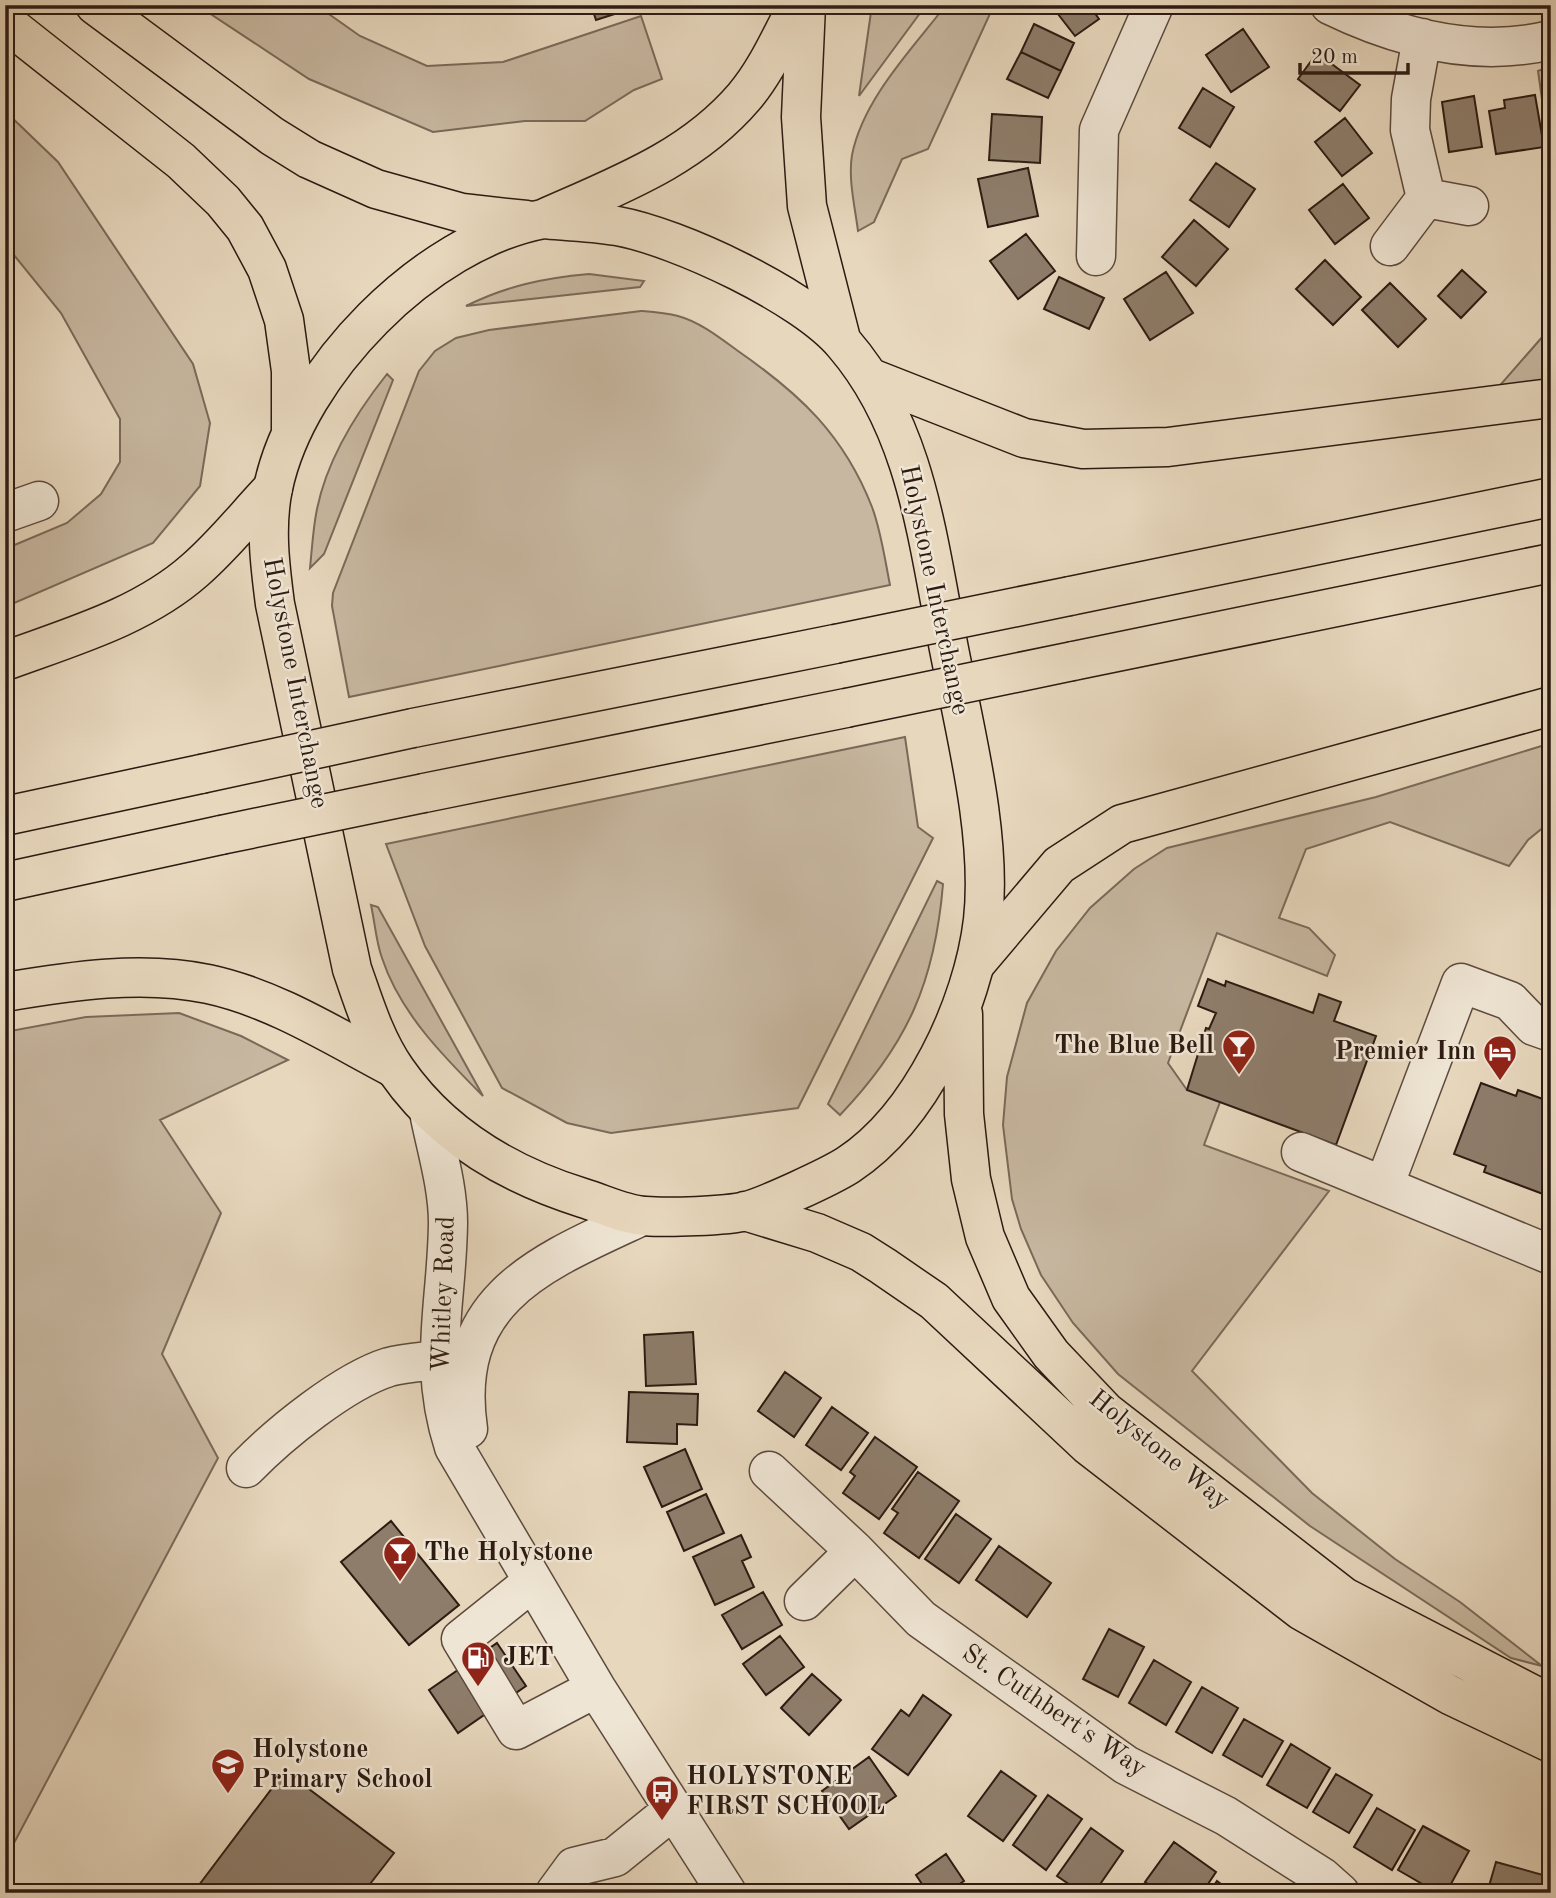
<svg xmlns="http://www.w3.org/2000/svg" width="1556" height="1898" font-family="'Old Standard TT',serif">
	<style>
		.green { fill: #c7b7a0; stroke: #7a6959; stroke-width: 2 }
		.building { fill: #8e7d6b; stroke: #2d1b12; stroke-width: 2 }
		.lines { fill: none; stroke-linecap: round; stroke-linejoin: round }
		.minor-casing { stroke: #5c4a3d; stroke-width: 41 }
		.major-casing { stroke: #2d1b12; stroke-width: 41 }
		.highway-casing { stroke: #2d1b12; stroke-width: 41 }
		.minor { stroke: #efe5d4; stroke-width: 38 }
		.major { stroke: #e7d7bd; stroke-width: 38 }
		.highway { stroke: #e7d7bd; stroke-width: 38 }
		.highway-bridge-casing { stroke: #2d1b12; stroke-width: 41; stroke-linecap: butt }
		.highway-bridge { stroke: #e7d7bd; stroke-width: 38 }
		.labels { text-anchor: middle; dominant-baseline: central; stroke-width: 5; stroke-linejoin: round; paint-order: stroke }
		.street-label { font-size: 26px; fill: #2d1b12; stroke: #efe5d4 }
		.poi-label { font-size: 26px; font-weight: bold; fill: #2d1b12; stroke: #efe5d4; text-anchor: start }
	</style>
	<rect width="100%" height="100%" fill="#e7d7bd"/>
	<filter id="stains"><feTurbulence type="fractalNoise" baseFrequency=".00286" numOctaves="4"/><feColorMatrix values="0 0 0 0 .2 0 0 0 0 .09 0 0 0 0 .02 0 0 0 .5 -.17"/></filter>
	<radialGradient id="worn" r=".72"><stop offset=".6" stop-color="#630" stop-opacity="0"/><stop offset="1" stop-color="#630" stop-opacity=".3"/></radialGradient>
	<path class="green" d="M197 5H316L360 36 427 66 503 62 641 16 662 79 634 90 585 121H525L433 132 309 79Z
		M872 5H926L859 96Z
		M946 5H994L928 149 902 159 874 222 858 231C855 207 848 179 852 155 863 99 912 49 946 5Z
		M1551 66V163L1538 71Z
		M5 111 58 162 193 364 210 423 200 486 153 543 5 607V549L67 523 101 494 120 462V419L61 313 5 244Z
		M589 274 644 281 640 287 466 306C506 286 544 278 589 274Z
		M641 311C653 312 666 313 678 316 700 322 720 338 738 351 800 394 844 435 872 507 881 531 885 560 890 585L349 697 332 606 333 593 419 371 435 351 456 338 489 330Z
		M1551 327V382L1495 391Z
		M387 374 393 380 324 554 310 568C312 549 313 528 317 509 327 460 356 413 387 374Z
		M905 737 918 827 933 838 798 1108 611 1133 567 1123 502 1088 425 946 386 844Z
		M1551 743V821L1528 840 1509 866 1390 822 1306 849 1279 918 1309 928 1335 955 1327 976 1217 933 1168 1063 1187 1090 1220 1102 1204 1145 1329 1191 1192 1371 1312 1493 1395 1559 1460 1602 1542 1666 1511 1658 1310 1526 1118 1374 1073 1323 1041 1275 1021 1229 1012 1199 1003 1125 1007 1077 1027 1003 1056 951 1090 908 1134 869 1167 848 1376 797Z
		M937 881 943 884C935 981 908 1044 840 1115L828 1104Z
		M371 905 378 907 483 1096C444 1057 400 1013 382 958 376 942 375 923 371 905Z
		M179 1013 241 1036 288 1060 160 1120 221 1213 162 1354 218 1458 5 1860V1032L86 1017Z"/>
	<path class="building" d="M437 5H499V10L437 9Z
		M591 5H626L627 10 596 20Z
		M1051 5H1089L1099 19 1075 36Z
		M1034 24 1074 43 1061 71 1021 52Z
		M1243 29 1269 67 1231 92 1206 55Z
		M1021 52 1061 71 1048 98 1007 79Z
		M1317 53 1360 85 1340 111 1298 79Z
		M1203 88 1234 107 1210 147 1179 128Z
		M1535 95 1544 147 1496 154 1489 111 1505 108 1504 100Z
		M1474 96 1482 147 1449 152 1442 102Z
		M992 114 1042 117 1040 163 989 160Z
		M1345 118 1372 153 1342 176 1315 142Z
		M1216 163 1255 189 1229 227 1190 200Z
		M1028 168 1038 216 988 227 978 179Z
		M1343 184 1369 218 1335 244 1309 210Z
		M1194 220 1228 249 1196 286 1162 257Z
		M1026 234 1055 271 1018 299 990 261Z
		M1325 260 1361 297 1333 325 1296 289Z
		M1462 270 1486 292 1461 318 1438 296Z
		M1166 272 1193 313 1150 340 1124 299Z
		M1059 277 1104 298 1089 329 1044 309Z
		M1390 283 1426 319 1398 347 1362 310Z
		M1208 979 1225 986 1226 981 1313 1013 1319 994 1341 1002 1334 1021 1376 1036 1336 1145 1187 1090 1206 1028 1209 1029 1216 1013 1198 1006Z
		M1481 1083 1516 1096 1518 1090 1551 1102V1197L1484 1172 1486 1166 1454 1154Z
		M693 1332 696 1384 646 1386 644 1335Z
		M785 1372 821 1398 794 1437 758 1411Z
		M629 1392 698 1394 697 1425 677 1424V1444L627 1442Z
		M832 1407 868 1433 841 1470 806 1445Z
		M875 1437 917 1467 879 1519 843 1493 855 1476 850 1472Z
		M685 1449 702 1489 662 1507 644 1467Z
		M918 1472 959 1501 919 1558 884 1533 898 1513 892 1509Z
		M706 1494 724 1533 684 1551 667 1512Z
		M956 1514 991 1539 959 1583 925 1559Z
		M391 1521 459 1605 409 1645 341 1562Z
		M741 1535 751 1557 742 1561 754 1587 715 1605 693 1557Z
		M999 1546 1051 1583 1027 1617 976 1580Z
		M763 1592 782 1625 742 1649 722 1615Z
		M1109 1629 1144 1647 1118 1697 1083 1679Z
		M780 1636 804 1667 766 1695 743 1664Z
		M497 1643 526 1686 458 1733 429 1690Z
		M1154 1660 1191 1682 1166 1725 1129 1703Z
		M812 1674 841 1700 809 1735 781 1708Z
		M1202 1687 1238 1708 1212 1753 1176 1732Z
		M923 1695 951 1715 908 1775 872 1749 901 1710 909 1716Z
		M1244 1719 1283 1741 1262 1777 1223 1755Z
		M1291 1744 1330 1768 1307 1808 1267 1785Z
		M869 1757 896 1796 849 1829 822 1791Z
		M285 1771 394 1853 363 1893H193Z
		M1001 1771 1036 1796 1003 1841 968 1816Z
		M1336 1774 1372 1795 1349 1833 1313 1812Z
		M1048 1795 1082 1819 1046 1870 1013 1845Z
		M1377 1808 1415 1830 1392 1870 1354 1847Z
		M1423 1826 1469 1851 1446 1893H1438L1398 1870Z
		M1091 1828 1123 1851 1094 1893H1082L1057 1876Z
		M1174 1842 1216 1872 1202 1893H1161L1145 1882Z
		M946 1854 964 1881 946 1893H928L916 1875Z
		M1496 1862 1550 1877 1546 1893H1487Z
		M1217 1881 1233 1893H1209Z"/>
	<g class="lines">
		<g class="minor-casing">
			<path id="minor" d="M1330 5C1398 38 1476 58 1551 40
				M1422 38 1411 99 1410 130 1426 198
				M1390 246 1426 198 1469 206
				M1096 256 1099 130 1154 5
				M5 513 39 501
				M429 1112C436 1148 448 1186 448 1223 447 1306 427 1363 454 1447L596 1688 727 1893
				M1301 1152 1551 1255
				M1384 1186 1461 983 1510 1001 1534 1026 1551 1032
				M468 1429C449 1298 541 1263 642 1216
				M246 1468C279 1434 344 1381 389 1367 404 1363 422 1362 438 1360
				M769 1471 855 1551 921 1619 1126 1765 1226 1816 1322 1877 1340 1893
				M531 1583 461 1639 516 1730 596 1688
				M804 1601 855 1551
				M555 1893 574 1867 615 1857 673 1810"/>
		</g>
		<g class="major-casing">
			<path id="major" d="M95 5 272 136 309 159 376 189 462 213 526 220
				M806 5 801 117 807 206 841 339
				M5 22 181 161 223 201 245 228 267 269 284 320 291 371V429
				M545 218C617 186 691 159 744 97 767 70 781 36 798 5
				M543 219C567 221 592 222 617 226 678 237 804 296 844 344 913 424 926 528 945 628 961 717 993 830 983 920 973 1005 921 1117 848 1165 829 1177 768 1205 747 1211 726 1216 667 1218 645 1216 625 1215 603 1204 583 1198 509 1175 441 1135 396 1070 375 1040 364 1003 352 969L275 604C270 566 265 527 273 488 297 372 426 241 543 219Z
				M963 1014 964 1114 971 1179 985 1237 1011 1298 1051 1354 1106 1412 1344 1597 1551 1704
				M745 1211 817 1233 861 1252 883 1266 934 1301 1089 1446 1302 1611 1450 1695 1551 1743"/>
		</g>
		<g class="highway-casing">
			<path id="highway" d="M871 378 1024 438 1083 449 1168 447 1551 398
				M1070 596 1551 497
				M5 661C70 637 142 617 195 570 223 546 247 515 273 488
				M1073 661 1551 563
				M413 728 835 644
				M424 793 846 708
				M5 816 201 774
				M5 882 221 835
				M977 962 1059 865 1122 824 1551 706
				M5 992C71 981 142 970 208 984 274 998 335 1037 394 1068"/>
		</g>
		<use href="#minor" class="minor"/>
		<use href="#major" class="major"/>
		<use href="#highway" class="highway"/>
		<g class="highway-bridge-casing">
			<path id="highway-bridge" d="M835 644 1070 596
				M846 708 1073 661
				M201 774 413 728
				M221 835 424 793"/>
		</g>
		<use href="#highway-bridge" class="highway-bridge"/>
	</g>
	<defs>
		<g id="bar-pin" transform="scale(1.75)"><path d="M0 17L-7.5 6A9.5 9.5 0 1 1 7.5 6Z" fill="#8f2418" stroke="#efe5d4"/><path d="M-6-5H6L.8 .8V4.5H3.5V6h-7V4.5H-.8V.8Z" fill="#fff"/></g>
		<g id="hotel-pin" transform="scale(1.75)"><path d="M0 17L-7.5 6A9.5 9.5 0 1 1 7.5 6Z" fill="#8f2418" stroke="#efe5d4"/><path d="M-6-4.5h1.5V1H6V5H4.5V3h-9V5H-6ZM-4 0a1.8 1.8 0 1 1 3.6 0ZM.5 0V-2.5h3Q6-2.5 6 0Z" fill="#fff"/></g>
		<g id="fuel-pin" transform="scale(1.75)"><path d="M0 17L-7.5 6A9.5 9.5 0 1 1 7.5 6Z" fill="#8f2418" stroke="#efe5d4"/><path d="M-5.5-6h7V0h2V4h1.3V-2.5L3-4.5l.8-.8L6-3V5H2.5V1h-1V6h-7ZM-4.2-4.7v3.2H.2V-4.7Z" fill="#fff"/></g>
		<g id="school-pin" transform="scale(1.75)"><path d="M0 17L-7.5 6A9.5 9.5 0 1 1 7.5 6Z" fill="#8f2418" stroke="#efe5d4"/><path d="M0-5L7-2L0 1L-7-2ZM-4 1L0 2.5L4 1V4Q0 6-4 4Z" fill="#fff"/></g>
		<g id="bus-pin" transform="scale(1.75)"><path d="M0 17L-7.5 6A9.5 9.5 0 1 1 7.5 6Z" fill="#8f2418" stroke="#efe5d4"/><path d="M-5-6H5V4H4V6H2V4H-2V6H-4V4H-5ZM-3.5-4V0h7V-4ZM-3.5 1.2v1.5H-2V1.2ZM2 1.2v1.5H3.5V1.2Z" fill="#fff"/></g>
	</defs>
	<g fill-rule="evenodd">
		<use href="#bar-pin" x="1239" y="1046"/>
		<use href="#hotel-pin" x="1500" y="1052"/>
		<use href="#bar-pin" x="400" y="1553"/>
		<use href="#fuel-pin" x="478" y="1658"/>
		<use href="#school-pin" x="228" y="1765"/>
		<use href="#bus-pin" x="662" y="1792"/>
	</g>
	<g class="labels">
		<g class="street-label">
			<text transform="translate(934 590) rotate(78)">Holystone Interchange</text>
			<text transform="translate(295 683) rotate(79)">Holystone Interchange</text>
			<text transform="translate(444 1294) rotate(-88)">Whitley Road</text>
			<text transform="translate(1159 1450) rotate(39)">Holystone Way</text>
			<text transform="translate(1054 1711) rotate(34)">St. Cuthbert's Way</text>
		</g>
		<g class="poi-label">
			<text x="1214" y="1046" text-anchor="end">The Blue Bell</text>
			<text x="1476" y="1052" text-anchor="end">Premier Inn</text>
			<text x="424" y="1553">The Holystone</text>
			<text x="503" y="1658">JET</text>
			<text x="252" y="1750">Holystone<tspan x="252" dy="30">Primary School</tspan></text>
			<text x="686" y="1777">HOLYSTONE<tspan x="686" dy="30">FIRST SCHOOL</tspan></text>
		</g>
	</g>
	<rect width="1556" height="1898" fill="none" stroke="#e7d7bd" stroke-width="28"/>
	<rect x="7" y="7" width="1542" height="1884" fill="none" stroke="#2d1b12" stroke-width="3.5"/>
	<rect x="14" y="14" width="1528" height="1870" fill="none" stroke="#2d1b12" stroke-width="2"/>
	<path d="M1300 63v10h108v-10" fill="none" stroke="#2d1b12" stroke-width="3.5"/>
	<text x="1311" y="63" font-size="21" fill="#2d1b12" stroke="#efe5d4" stroke-width="5" paint-order="stroke">20 m</text>
	<rect width="100%" height="100%" filter="url(#stains)"/>
	<rect width="100%" height="100%" fill="url(#worn)"/>
</svg>
